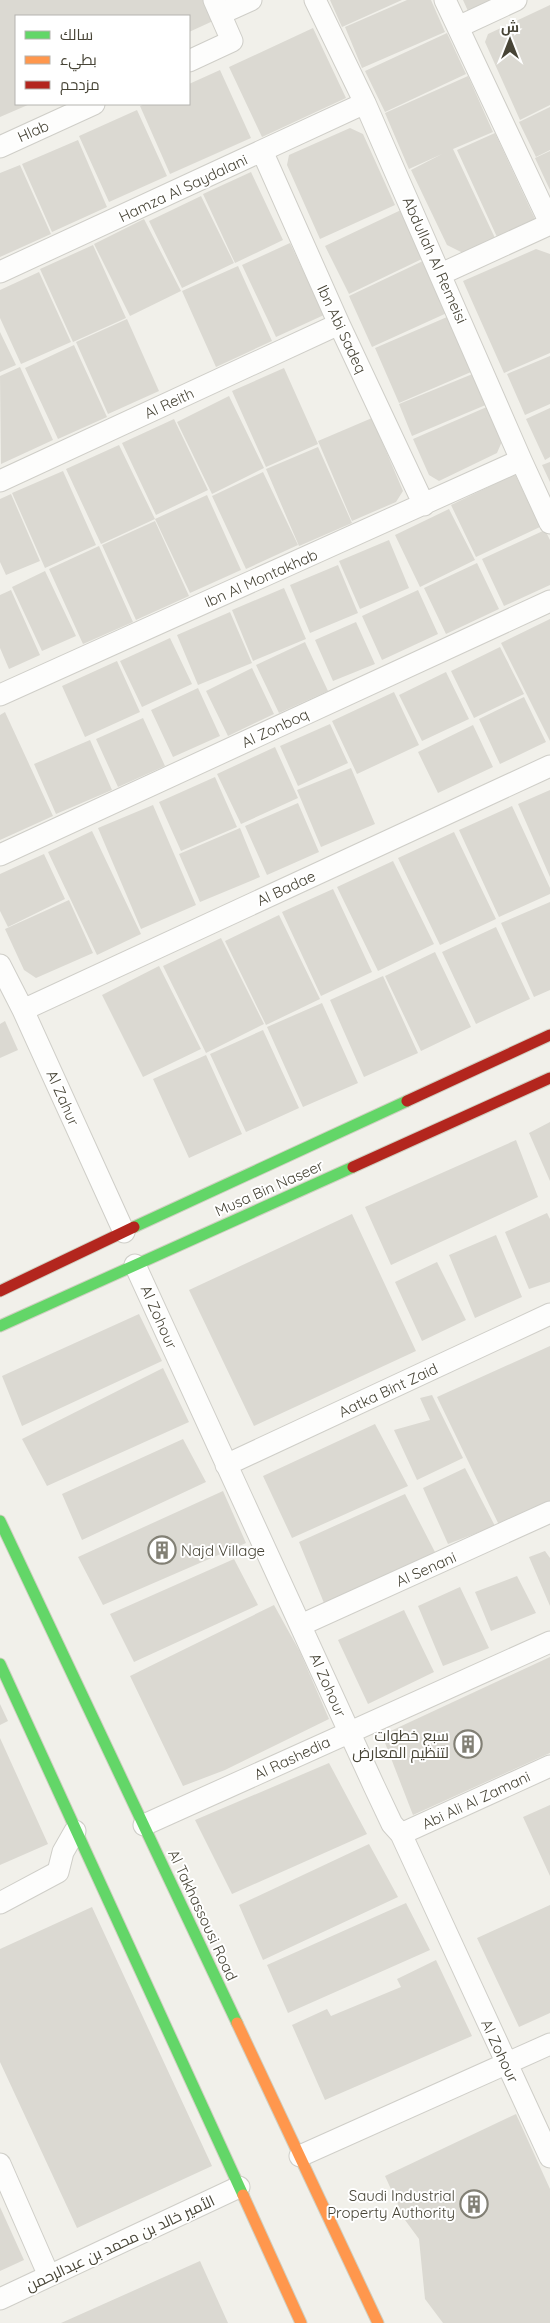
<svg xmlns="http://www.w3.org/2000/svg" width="550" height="2323" font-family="Quicksand,Cairo,sans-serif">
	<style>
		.building { fill: #dbd9d2 }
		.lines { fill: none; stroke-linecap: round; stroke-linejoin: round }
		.street-casing { stroke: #cfcec8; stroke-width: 23 }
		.fast-casing { stroke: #d0cfc1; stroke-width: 13 }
		.slow-casing { stroke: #d0cfc1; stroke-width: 13 }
		.jam-casing { stroke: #d0cfc1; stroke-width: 13 }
		.street { stroke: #fdfdfc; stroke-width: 21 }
		.fast { stroke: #63d668; stroke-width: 11 }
		.slow { stroke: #ff974d; stroke-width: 11 }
		.jam { stroke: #b3261e; stroke-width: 11 }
		.labels { text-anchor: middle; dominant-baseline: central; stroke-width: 4; stroke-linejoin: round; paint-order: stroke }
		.street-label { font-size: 15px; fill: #474436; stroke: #fff }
		.poi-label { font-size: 15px; fill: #474436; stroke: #fff; text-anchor: end }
	</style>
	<rect width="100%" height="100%" fill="#f1f0ea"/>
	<path class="building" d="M0 0H203L213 21 189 32V16H16V104H30L0 117Z
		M330 0H402L342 27Z
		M407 0H431L445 32 362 68 345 27Z
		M463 0H492L468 11Z
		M550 5V105L520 120 485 42 488 34Z
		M313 28 346 98 262 137 229 67Z
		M447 33 466 74 385 112 365 71Z
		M220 70 251 138 170 174 140 106 145 104H189V84Z
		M468 76 493 132 453 149 495 238 463 253 447 245 411 170 442 154 409 169 385 113Z
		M550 107V150L536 157 519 122Z
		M137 110 167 176 109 202 79 136Z
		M350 128 363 134 395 205 320 239 287 165 289 155Z
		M495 133 535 219 497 237 457 150Z
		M78 140 107 207 52 232 22 164Z
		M550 151V190L535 158Z
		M20 165 51 234 0 257V173Z
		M251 172 283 240 235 263 203 194Z
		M201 196 234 263 182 288 149 221Z
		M401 210 424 258 349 294 325 246Z
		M144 219 181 291 130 316 94 244Z
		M290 243 324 315 276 337 242 265Z
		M93 245 126 318 73 342 40 269Z
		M536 249 550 254V353L504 373 463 281Z
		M425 260 449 312 372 347 349 296Z
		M238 266 272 341 216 367 182 291Z
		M39 272 71 342 21 364 0 318V290Z
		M447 317 471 372 399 403 375 348Z
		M127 319 159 391 108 414 76 342Z
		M0 332 16 365 0 372Z
		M74 345 107 417 58 439 25 368Z
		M550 356V404L525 415 507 374Z
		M20 367 53 440 1 464 0 376Z
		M284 368 318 444 266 467 232 391Z
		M475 373 488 404 412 436 399 404Z
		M229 396 264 468 212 494 177 422Z
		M489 406 503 439 497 453 439 481 429 475 413 439Z
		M550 408V457L545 460 526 419Z
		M372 418 403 491 396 502 352 521 318 441Z
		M174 419 208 490 156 515 122 443Z
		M119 445 155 519 101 544 66 469Z
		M318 447 352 523 299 546 266 469Z
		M550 462V482L542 465Z
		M63 471 96 545 45 568 12 493Z
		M263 472 298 545 246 569 212 496Z
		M515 474 540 527 476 557 451 505Z
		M11 494 40 561 6 575 0 562V499Z
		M207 495 241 570 190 593 155 519Z
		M449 509 475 560 420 587 395 535Z
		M155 521 189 596 136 620 102 545Z
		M545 530 550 540V585L504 606 482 559Z
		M389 540 409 588 360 609 339 561Z
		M99 546 133 622 83 644 49 569Z
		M477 563 499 609 446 634 424 588Z
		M338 565 358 613 310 633 290 585Z
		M45 571 76 636 42 651 12 587Z
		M284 588 306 639 253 661 232 610Z
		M11 590 40 655 9 669 0 648V595Z
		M418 590 438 634 382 660 362 616Z
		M230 612 252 663 198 685 177 635Z
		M550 619V741L501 643Z
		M356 622 375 664 333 681 315 640Z
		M170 638 192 684 142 707 120 661Z
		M305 642 328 691 279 713 256 665Z
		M500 647 524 694 474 718 451 671Z
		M117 661 140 712 85 737 62 686Z
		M252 668 274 714 228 736 206 691Z
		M446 672 469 719 422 741 399 695Z
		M198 688 220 736 173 757 151 710Z
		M394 692 419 745 357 774 332 721Z
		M524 697 546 742 500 764 479 719Z
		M5 712 53 816 0 840V715Z
		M143 718 165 766 118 787 96 739Z
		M330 724 348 763 298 786 280 746Z
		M473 725 493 767 438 793 418 752Z
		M90 740 112 790 56 814 34 764Z
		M275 747 298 798 241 824 217 774Z
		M351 768 375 824 321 847 297 790Z
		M215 777 237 827 181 851 159 802Z
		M550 790V877L518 804Z
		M298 803 319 852 267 875 245 826Z
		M153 805 196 905 141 929 98 828Z
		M512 806 550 888V894L499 917 459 830Z
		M240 828 260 877 200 902 179 854Z
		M92 831 141 934 97 955 48 852Z
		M454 832 496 919 440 945 398 858Z
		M44 854 65 899 8 927 0 911V874Z
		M393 861 434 944 378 971 337 887Z
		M333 889 372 972 321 996 282 912Z
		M69 900 93 953 36 978 24 970 5 929Z
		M550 902V990L534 997 501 923Z
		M279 915 320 999 266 1025 225 941Z
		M496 927 530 999 476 1024 442 952Z
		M221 938 264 1024 206 1053 163 966Z
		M435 952 471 1027 421 1051 385 976Z
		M159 966 201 1049 143 1077 102 995Z
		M383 976 418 1053 364 1077 330 1000Z
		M322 1003 358 1083 303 1107 267 1027Z
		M5 1021 18 1050 0 1058V1024Z
		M263 1030 299 1108 246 1132 210 1054Z
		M206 1055 242 1134 189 1158 153 1079Z
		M550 1122V1181L529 1133Z
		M516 1140 538 1197 391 1265 365 1207Z
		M547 1213 550 1219V1282L529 1289 505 1232Z
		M352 1214 416 1351 254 1426 189 1290Z
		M496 1235 522 1297 475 1318 449 1255Z
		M437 1262 466 1320 422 1341 395 1282Z
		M139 1314 162 1361 22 1426 2 1376Z
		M550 1346V1501L499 1525 437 1397Z
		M163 1368 189 1422 47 1486 22 1439Z
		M432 1395 463 1458 417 1480 394 1430 430 1420 420 1398Z
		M375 1424 408 1486 292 1538 263 1476Z
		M183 1439 206 1482 82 1540 62 1494Z
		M465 1468 495 1526 448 1544 423 1488Z
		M223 1491 246 1543 103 1605 78 1557Z
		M405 1494 436 1554 324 1603 299 1542Z
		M545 1551 550 1558V1606L529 1557Z
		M234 1559 258 1605 134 1662 110 1614Z
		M517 1576 536 1613 491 1631 475 1592Z
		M460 1587 489 1648 443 1666 418 1606Z
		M274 1605 300 1652 329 1719 225 1770 183 1786 130 1676Z
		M404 1610 434 1672 368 1704 338 1640Z
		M550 1657V1753L413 1815 382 1735Z
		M0 1704 8 1721 0 1725Z
		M0 1738 48 1844 0 1865Z
		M329 1763 367 1834 232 1894 195 1820Z
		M550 1805V1876L523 1817Z
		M369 1844 398 1897 263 1960 239 1905Z
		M406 1903 430 1950 288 2013 267 1965Z
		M550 1905V2013L519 2027 477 1938Z
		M92 1907 212 2166 77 2228 0 2062V1949Z
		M436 1960 472 2036 325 2100 292 2025 327 2009 331 2016 401 1987 397 1979Z
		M516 2114 550 2189V2323H443L425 2299 419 2239 405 2220 385 2176Z
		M0 2207 24 2260 0 2271Z
		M200 2261 228 2323H61Z"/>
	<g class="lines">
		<g class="street-casing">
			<path id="street" d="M315 0 365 103 521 460 550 523
				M445 0 550 223
				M220 14 251 0
				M458 27 516 0
				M189 61 232 41 214 0
				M0 147 94 104
				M262 151 339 324 424 505
				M0 272 365 103
				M441 274 550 224
				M0 481 339 324
				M0 695 521 460
				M0 855 550 601
				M0 965 23 1010 124 1232
				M23 1010 550 766
				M135 1265 374 1786 392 1824 401 1834 550 2157
				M226 1465 550 1314
				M301 1625 550 1512
				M144 1825 550 1642
				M401 1834 550 1766
				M0 1903 58 1872 63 1852 75 1831
				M300 2156 550 2044
				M0 2164 49 2276
				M0 2299 239 2187"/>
		</g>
		<g class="fast-casing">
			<path id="fast" d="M134 1227 407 1101
				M0 1326 353 1167
				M0 1521 237 2023
				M0 1664 243 2195"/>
		</g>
		<g class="slow-casing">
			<path id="slow" d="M237 2023 378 2323
				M243 2195 301 2323"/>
		</g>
		<g class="jam-casing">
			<path id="jam" d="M407 1101 550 1035
				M353 1167 550 1078
				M0 1291 134 1227"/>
		</g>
		<use href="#street" class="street"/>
		<use href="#fast" class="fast"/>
		<use href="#slow" class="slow"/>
		<use href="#jam" class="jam"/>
	</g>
	<defs>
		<g id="building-ring" transform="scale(1.4375)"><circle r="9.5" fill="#fff" stroke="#828075" stroke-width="1.5"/><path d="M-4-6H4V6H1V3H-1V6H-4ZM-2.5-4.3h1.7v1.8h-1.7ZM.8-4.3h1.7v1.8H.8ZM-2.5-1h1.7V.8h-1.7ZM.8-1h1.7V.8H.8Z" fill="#828075"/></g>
	</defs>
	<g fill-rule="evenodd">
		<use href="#building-ring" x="162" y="1550"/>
		<use href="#building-ring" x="468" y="1744"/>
		<use href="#building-ring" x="474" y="2204"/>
	</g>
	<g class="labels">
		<g class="street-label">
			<text transform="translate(33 131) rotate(-24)">Hlab</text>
			<text transform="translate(183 188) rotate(-25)">Hamza Al Saydalani</text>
			<text transform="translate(435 260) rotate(66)">Abdullah Al Remeisi</text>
			<text transform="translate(342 329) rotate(65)">Ibn Abi Sadeq</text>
			<text transform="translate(169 403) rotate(-25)">Al Reith</text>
			<text transform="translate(261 578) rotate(-24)">Ibn Al Montakhab</text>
			<text transform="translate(275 728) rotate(-25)">Al Zonboq</text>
			<text transform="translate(286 888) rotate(-25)">Al Badae</text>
			<text transform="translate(63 1098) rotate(66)">Al Zahur</text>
			<text transform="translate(269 1188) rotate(-24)">Musa Bin Naseer</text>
			<text transform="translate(159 1317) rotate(66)">Al Zohour</text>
			<text transform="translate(388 1390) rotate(-25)">Aatka Bint Zaid</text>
			<text transform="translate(426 1569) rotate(-24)">Al Senani</text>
			<text transform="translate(328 1685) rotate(66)">Al Zohour</text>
			<text transform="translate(292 1758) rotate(-25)">Al Rashedia</text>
			<text transform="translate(476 1800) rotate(-25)">Abi Ali Al Zamani</text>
			<text transform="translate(203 1915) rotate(65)">Al Takhassousi Road</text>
			<text transform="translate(500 2051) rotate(65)">Al Zohour</text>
			<text transform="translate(120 2243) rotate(-25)">الأمير خالد بن محمد بن عبدالرحمن</text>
		</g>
		<g class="poi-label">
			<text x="181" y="1550" text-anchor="start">Najd Village</text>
			<text x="449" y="1735">سبع خطوات<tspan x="449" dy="17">لتنظيم المعارض</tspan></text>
			<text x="455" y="2195">Saudi Industrial<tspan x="455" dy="17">Property Authority</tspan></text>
		</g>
	</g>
	<rect x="15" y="15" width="175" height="90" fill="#ffffff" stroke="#b5b4af"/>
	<rect x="25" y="31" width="25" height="8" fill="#63d668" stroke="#b5b4af"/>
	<text x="60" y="40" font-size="15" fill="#474436">سالك</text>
	<rect x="25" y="56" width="25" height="8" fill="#ff974d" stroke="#b5b4af"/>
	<text x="60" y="65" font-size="15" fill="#474436">بطيء</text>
	<rect x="25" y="81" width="25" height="8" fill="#b3261e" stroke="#b5b4af"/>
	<text x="60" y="90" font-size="15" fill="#474436">مزدحم</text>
	<g transform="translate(510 40)" stroke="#ffffff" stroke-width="4" paint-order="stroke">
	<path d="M0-4L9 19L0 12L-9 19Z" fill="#474436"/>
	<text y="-8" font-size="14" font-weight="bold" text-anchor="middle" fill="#474436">ش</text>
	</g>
</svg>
